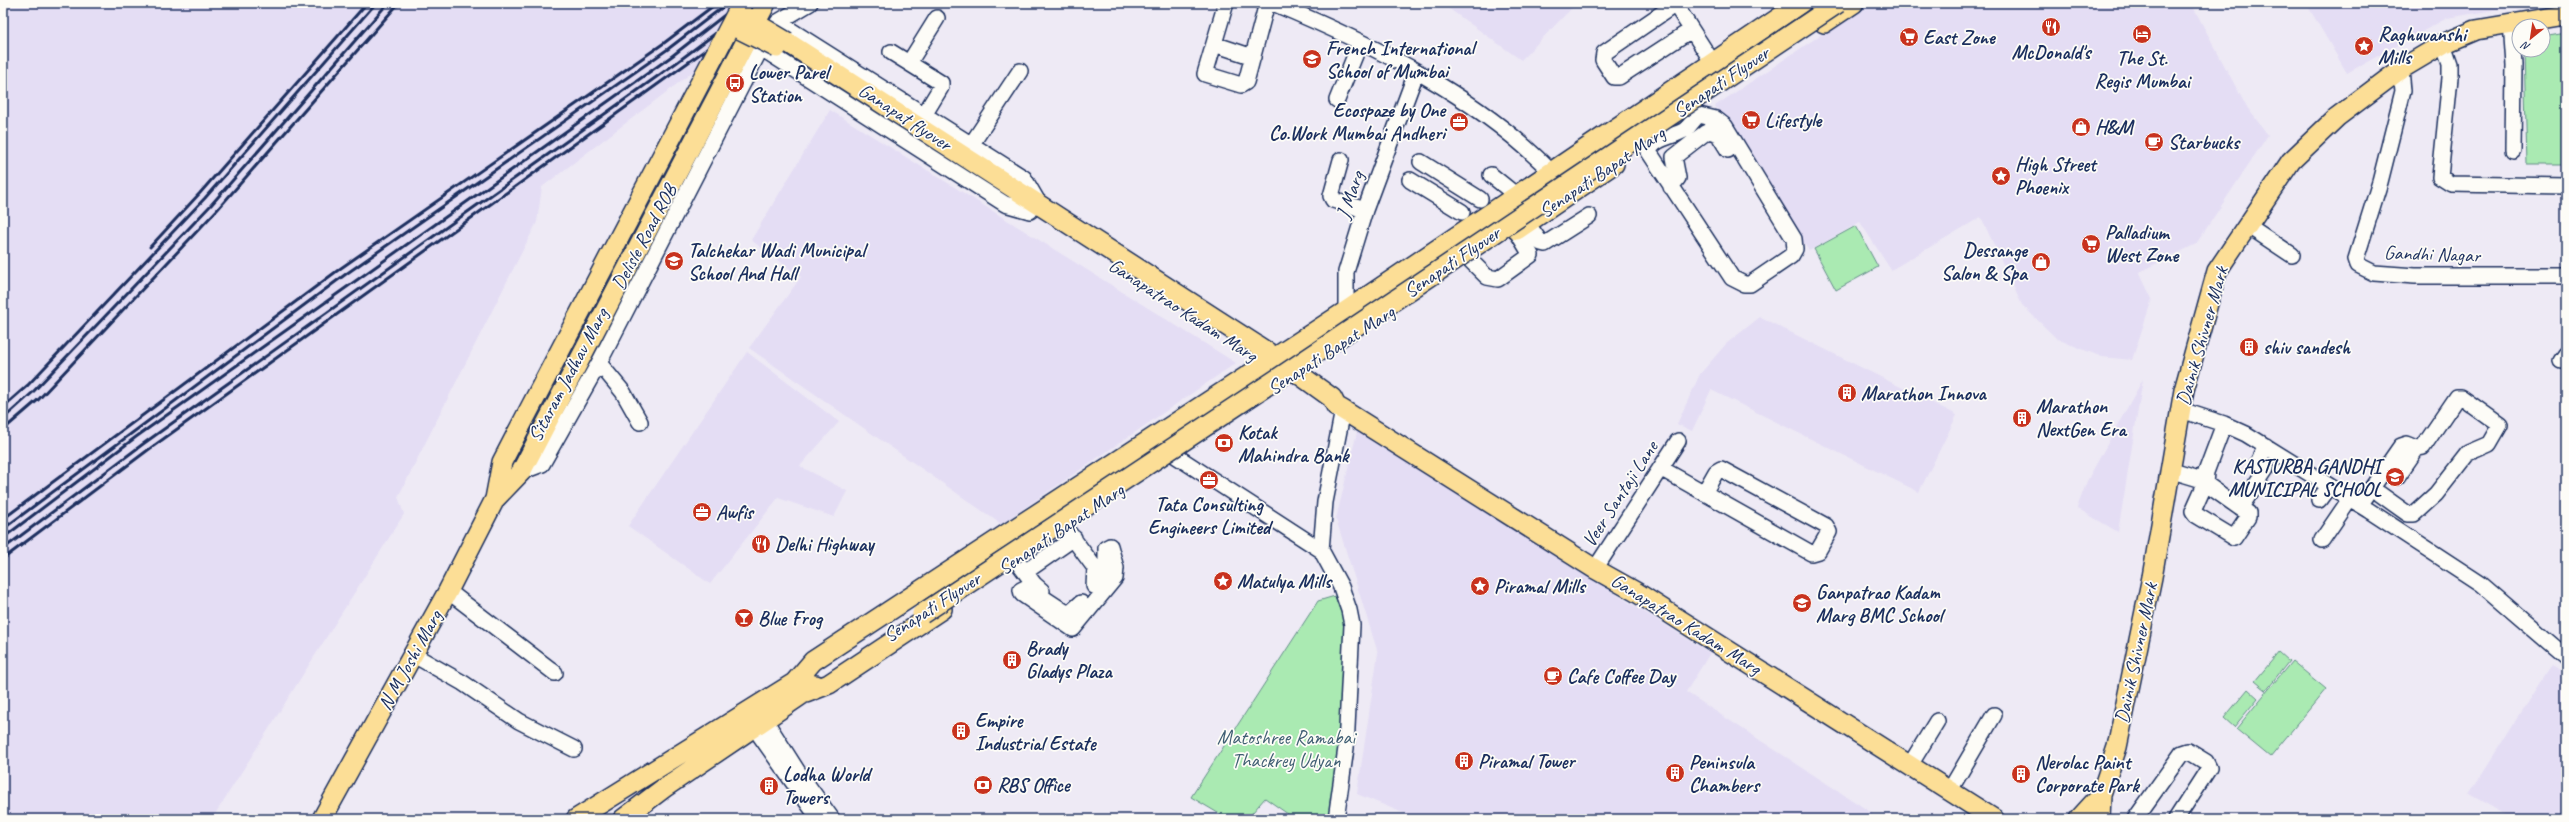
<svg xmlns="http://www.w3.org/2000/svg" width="2569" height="822" font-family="Caveat,sans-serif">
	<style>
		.built { fill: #e4ddf4 }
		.green { fill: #aaeab2; stroke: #628c88 }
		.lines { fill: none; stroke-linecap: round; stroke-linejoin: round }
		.minor-casing { stroke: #1b2f5e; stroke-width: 18 }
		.major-casing { stroke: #1b2f5e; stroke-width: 22 }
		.minor { stroke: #fdfcf7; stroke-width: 15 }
		.major { stroke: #fcde96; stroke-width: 19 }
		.rail { stroke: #1b2f5e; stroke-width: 3 }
		.major-bridge-casing { stroke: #1b2f5e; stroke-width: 22; stroke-linecap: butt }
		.major-bridge { stroke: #fcde96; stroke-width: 19 }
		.labels { text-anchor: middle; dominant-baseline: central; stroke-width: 3.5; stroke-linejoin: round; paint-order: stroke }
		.poi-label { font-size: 20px; font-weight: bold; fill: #1b2f5e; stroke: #fdfcf7; text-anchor: start }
		.street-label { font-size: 20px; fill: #1b2f5e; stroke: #fdfcf7 }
		.park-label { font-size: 20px; fill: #3f5e73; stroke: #fdfcf7 }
	</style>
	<rect width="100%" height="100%" fill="#eeeaf5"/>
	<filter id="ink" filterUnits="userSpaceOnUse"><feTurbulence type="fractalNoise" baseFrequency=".025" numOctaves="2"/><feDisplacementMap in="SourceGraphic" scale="8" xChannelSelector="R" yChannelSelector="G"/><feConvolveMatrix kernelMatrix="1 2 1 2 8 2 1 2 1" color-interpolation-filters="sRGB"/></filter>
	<g filter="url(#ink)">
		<path class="built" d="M3 3H783L542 187 537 222 398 497 404 514 212 819H3Z
			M1441 3H1581L1571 9 1521 60Z
			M1868 3H2191L2246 106 2268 135 2196 244 2139 272 2152 299 2132 360 2102 357 2057 339 2022 305 1981 217 1891 270 1860 222 1809 251 1715 106Z
			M2306 3H2535L2447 18 2347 73Z
			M830 110 935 175 1236 363 1001 524 749 348 801 277 751 240Z
			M1760 317 1957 415 1919 492 1711 390 1692 431 1677 424 1700 374 1726 344Z
			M747 352 839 422 800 466 847 491 834 517 778 498 710 584 628 526Z
			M2143 379 2118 532 2077 508 2087 481Z
			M1357 432 1710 653 1686 692 1872 813 1874 819H1418L1357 794 1378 653 1336 519Z
			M2551 665 2566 674V819H2513L2469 794Z"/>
		<path class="green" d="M2566 33V165H2527L2524 50H2543V37Z
			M1856 226 1878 267 1836 290 1814 249Z
			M1335 596 1346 626 1348 686 1330 819H1295L1265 798 1247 819H1228L1191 797 1318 601Z
			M2279 652 2289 661 2266 690 2255 681Z
			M2292 661 2326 689 2270 757 2236 729Z
			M2248 689 2258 698 2234 727 2224 718Z"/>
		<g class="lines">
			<g class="minor-casing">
				<path id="minor" d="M1226 3 1205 74 1241 85 1246 82 1267 3
					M1273 3C1374 45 1483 98 1558 179
					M1677 3 1604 53 1603 60 1614 77H1619L1691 30
					M1675 4 1713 63
					M778 22 1024 178 1038 202
					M2511 23 2514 65 2513 150
					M1214 44 1253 57
					M2443 44 2450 64V78L2440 177 2451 184 2566 186
					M761 48 1005 204 1030 211
					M891 52 941 83V87L924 115
					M909 63 937 18
					M2401 69 2403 91 2380 182 2356 259 2358 265 2374 273 2415 276H2566
					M1337 100 1360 43
					M1699 115 1716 119 1725 126 1794 239 1795 249 1791 256 1750 284H1744L1732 278 1649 152C1653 137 1676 137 1686 129 1691 125 1693 119 1699 115Z
					M971 145 1020 71
					M1341 160 1331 196 1333 200 1365 210
					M1421 162 1480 199
					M1491 175 1517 196
					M1410 180 1462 212
					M1671 187 1678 178 1674 157 1705 133 1709 131 1718 134 1728 150
					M1527 223 1541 243 1545 244 1589 216
					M2247 225 2292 255
					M1470 260 1487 277 1498 279 1531 255 1519 235
					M1350 319 1346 311V272L1365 210 1416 73
					M2561 361 2566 354
					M599 363 623 392 640 422
					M2181 410 2224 424 2246 434 2368 510 2481 584 2566 657
					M2224 424 2206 472 2205 484 2193 511 2196 515 2234 538 2248 517V513L2240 508
					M1165 441 1173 454 1321 550
					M1662 469 1811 553 1818 551 1829 532 1826 526 1721 469 1716 472 1704 493
					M2169 470 2199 479 2240 508 2266 469 2258 462 2266 446
					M521 472 542 464 599 363 761 48 778 22 810 3
					M2397 477 2417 448
					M2319 500 2329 486
					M2360 505 2401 446 2407 444 2417 448 2423 447 2457 397H2461L2500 425 2489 444 2468 453 2436 494 2414 514H2408L2380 494
					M1064 526 1095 568 1094 586
					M2322 540 2350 499
					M1016 560 1034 584 1042 591
					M1595 569 1678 441
					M1025 572 1074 538
					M448 591 555 673
					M1081 603 1071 612H1065L1027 587 1021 590 1022 594 1073 629 1115 578 1116 568 1110 546 1106 548V568L1096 582
					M412 654 463 683 519 721 574 749
					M765 720 798 772 832 819
					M754 727 819 819
					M1910 765 1937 721
					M1950 790 1994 715
					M1336 819 1346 748 1352 625 1349 610 1341 587 1321 550 1325 502 1343 410
					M2135 819 2182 753 2188 751 2206 762 2209 768 2176 819"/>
			</g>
			<g class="major-casing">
				<path id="major" d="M1824 23 1854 3
					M787 42 1275 357 1332 398 1336 406 1343 410 1595 569 1636 592 1994 819
					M1517 230 1614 164
					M495 499 502 462 517 433
					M795 682 813 661 1346 311 1801 3
					M806 693 829 684 942 609
					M322 819 448 591 495 499 521 472 756 22
					M576 819 805 676
					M623 819 664 788 816 685
					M2079 819 2101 795
					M2100 819 2101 795 2117 747 2152 577 2184 390 2217 271 2291 161 2337 117 2401 69 2443 44 2476 30 2566 15"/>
			</g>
			<use href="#minor" class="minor"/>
			<use href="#major" class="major"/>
			<path class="rail" d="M150 247 200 193 367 3
				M3 407 28 385 205 198 376 3
				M3 419 32 393 211 205 388 3
				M3 430 39 399 217 210 399 3
				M3 519 341 268 664 43 717 3
				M3 529 346 274 668 49 728 3
				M3 538 136 437 672 56 740 3
				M3 549 143 444 676 63 756 3
				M3 559 148 450 771 3"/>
			<g class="major-bridge-casing">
				<path id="major-bridge" d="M737 12 787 42
					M756 22 766 3
					M731 25 777 48
					M517 433 742 3
					M922 614 1286 373 1838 3"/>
			</g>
			<use href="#major-bridge" class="major-bridge"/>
		</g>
	</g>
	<defs>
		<g id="restaurant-disc" transform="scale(1)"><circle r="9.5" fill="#c8321e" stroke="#fdfcf7"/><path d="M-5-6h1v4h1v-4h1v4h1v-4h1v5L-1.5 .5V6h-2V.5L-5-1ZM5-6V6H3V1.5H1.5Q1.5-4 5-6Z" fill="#fff"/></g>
		<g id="hotel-disc" transform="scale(1)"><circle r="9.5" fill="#c8321e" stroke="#fdfcf7"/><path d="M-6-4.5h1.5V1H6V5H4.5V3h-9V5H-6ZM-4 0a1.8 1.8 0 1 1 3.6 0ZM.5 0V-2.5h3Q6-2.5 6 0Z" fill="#fff"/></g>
		<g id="supermarket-disc" transform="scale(1)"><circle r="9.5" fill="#c8321e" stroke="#fdfcf7"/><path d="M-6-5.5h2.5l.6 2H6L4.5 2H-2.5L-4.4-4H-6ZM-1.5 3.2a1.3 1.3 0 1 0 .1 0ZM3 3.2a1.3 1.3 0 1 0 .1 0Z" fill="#fff"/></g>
		<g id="sight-disc" transform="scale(1)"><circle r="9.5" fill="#c8321e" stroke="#fdfcf7"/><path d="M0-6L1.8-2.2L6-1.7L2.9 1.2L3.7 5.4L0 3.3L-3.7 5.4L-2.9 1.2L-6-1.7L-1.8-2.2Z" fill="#fff"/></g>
		<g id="school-disc" transform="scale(1)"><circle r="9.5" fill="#c8321e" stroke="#fdfcf7"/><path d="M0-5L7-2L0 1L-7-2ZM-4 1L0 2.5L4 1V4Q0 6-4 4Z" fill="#fff"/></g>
		<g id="bus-disc" transform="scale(1)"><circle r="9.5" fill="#c8321e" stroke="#fdfcf7"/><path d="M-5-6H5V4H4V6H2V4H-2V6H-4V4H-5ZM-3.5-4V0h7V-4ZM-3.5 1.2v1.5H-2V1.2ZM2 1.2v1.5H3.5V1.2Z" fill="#fff"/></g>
		<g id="office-disc" transform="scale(1)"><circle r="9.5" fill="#c8321e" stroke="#fdfcf7"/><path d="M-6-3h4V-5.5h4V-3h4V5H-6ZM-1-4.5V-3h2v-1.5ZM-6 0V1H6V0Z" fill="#fff"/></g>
		<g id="shop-disc" transform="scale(1)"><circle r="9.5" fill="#c8321e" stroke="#fdfcf7"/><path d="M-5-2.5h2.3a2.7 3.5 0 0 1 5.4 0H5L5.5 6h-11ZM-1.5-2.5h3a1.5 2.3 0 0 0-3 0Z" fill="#fff"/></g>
		<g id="cafe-disc" transform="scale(1)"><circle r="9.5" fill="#c8321e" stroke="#fdfcf7"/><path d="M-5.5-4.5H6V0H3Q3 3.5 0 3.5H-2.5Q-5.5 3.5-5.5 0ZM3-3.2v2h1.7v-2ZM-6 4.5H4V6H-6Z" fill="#fff"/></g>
		<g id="building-disc" transform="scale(1)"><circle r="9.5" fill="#c8321e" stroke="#fdfcf7"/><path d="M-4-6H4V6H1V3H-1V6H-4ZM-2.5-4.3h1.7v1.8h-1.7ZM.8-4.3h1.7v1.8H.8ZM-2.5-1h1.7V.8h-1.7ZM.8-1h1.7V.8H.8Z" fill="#fff"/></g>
		<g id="bank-disc" transform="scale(1)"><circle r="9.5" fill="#c8321e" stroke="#fdfcf7"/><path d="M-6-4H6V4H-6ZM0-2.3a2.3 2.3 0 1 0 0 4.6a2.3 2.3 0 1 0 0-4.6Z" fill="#fff"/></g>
		<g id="bar-disc" transform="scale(1)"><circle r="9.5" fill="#c8321e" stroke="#fdfcf7"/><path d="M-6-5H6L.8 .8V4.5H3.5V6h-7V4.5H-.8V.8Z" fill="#fff"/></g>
	</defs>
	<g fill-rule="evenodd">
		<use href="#restaurant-disc" x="2051" y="27"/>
		<use href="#hotel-disc" x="2142" y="34"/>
		<use href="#supermarket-disc" x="1909" y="37"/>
		<use href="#sight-disc" x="2364" y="46"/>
		<use href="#school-disc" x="1312" y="59"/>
		<use href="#bus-disc" x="735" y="83"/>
		<use href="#supermarket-disc" x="1751" y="120"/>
		<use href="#office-disc" x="1459" y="122"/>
		<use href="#shop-disc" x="2081" y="127"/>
		<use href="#cafe-disc" x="2154" y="142"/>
		<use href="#sight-disc" x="2001" y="176"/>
		<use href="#supermarket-disc" x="2091" y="244"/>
		<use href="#school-disc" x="674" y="261"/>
		<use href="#shop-disc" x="2041" y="262"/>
		<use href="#building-disc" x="2249" y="347"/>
		<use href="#building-disc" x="1847" y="393"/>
		<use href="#building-disc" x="2022" y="418"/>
		<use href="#bank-disc" x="1224" y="443"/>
		<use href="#school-disc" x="2395" y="477"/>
		<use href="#office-disc" x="1209" y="480"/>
		<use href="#office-disc" x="702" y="512"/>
		<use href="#restaurant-disc" x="761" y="544"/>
		<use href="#sight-disc" x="1223" y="581"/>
		<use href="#sight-disc" x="1480" y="586"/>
		<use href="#school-disc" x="1802" y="603"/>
		<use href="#bar-disc" x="744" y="618"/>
		<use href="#building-disc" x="1012" y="660"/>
		<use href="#cafe-disc" x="1553" y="676"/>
		<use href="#building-disc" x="961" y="731"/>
		<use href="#building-disc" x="1464" y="761"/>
		<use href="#building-disc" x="1675" y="773"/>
		<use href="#building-disc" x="2021" y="774"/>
		<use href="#bank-disc" x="983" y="785"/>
		<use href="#building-disc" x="769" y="786"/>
	</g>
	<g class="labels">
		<g class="poi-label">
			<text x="2378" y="34">Raghuvanshi<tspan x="2378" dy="23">Mills</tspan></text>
			<text x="1923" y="37">East Zone</text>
			<text x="1326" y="48">French International<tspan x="1326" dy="23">School of Mumbai</tspan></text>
			<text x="2051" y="52" text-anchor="middle">McDonald's</text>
			<text x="2142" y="58" text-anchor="middle">The St.<tspan x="2142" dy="23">Regis Mumbai</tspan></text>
			<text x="749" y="72">Lower Parel<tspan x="749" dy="23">Station</tspan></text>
			<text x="1445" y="110" text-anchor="end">Ecospaze by One<tspan x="1445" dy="23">Co.Work Mumbai Andheri</tspan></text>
			<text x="1765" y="120">Lifestyle</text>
			<text x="2095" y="127">H&amp;M</text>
			<text x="2168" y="142">Starbucks</text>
			<text x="2015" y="164">High Street<tspan x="2015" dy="23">Phoenix</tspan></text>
			<text x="2105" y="232">Palladium<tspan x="2105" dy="23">West Zone</tspan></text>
			<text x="688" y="250">Talchekar Wadi Municipal<tspan x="688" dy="23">School And Hall</tspan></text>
			<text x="2027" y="250" text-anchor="end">Dessange<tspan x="2027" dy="23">Salon &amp; Spa</tspan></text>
			<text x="2263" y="347">shiv sandesh</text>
			<text x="1861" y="393">Marathon Innova</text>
			<text x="2036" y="406">Marathon<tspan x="2036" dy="23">NextGen Era</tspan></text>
			<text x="1238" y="432">Kotak<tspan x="1238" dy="23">Mahindra Bank</tspan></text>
			<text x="2381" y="466" text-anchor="end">KASTURBA GANDHI<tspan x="2381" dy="23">MUNICIPAL SCHOOL</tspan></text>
			<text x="1209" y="504" text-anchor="middle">Tata Consulting<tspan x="1209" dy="23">Engineers Limited</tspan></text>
			<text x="716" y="512">Awfis</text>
			<text x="775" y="544">Delhi Highway</text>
			<text x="1237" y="581">Matulya Mills</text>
			<text x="1494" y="586">Piramal Mills</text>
			<text x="1816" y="592">Ganpatrao Kadam<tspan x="1816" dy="23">Marg BMC School</tspan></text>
			<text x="758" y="618">Blue Frog</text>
			<text x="1026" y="648">Brady<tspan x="1026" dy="23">Gladys Plaza</tspan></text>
			<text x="1567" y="676">Cafe Coffee Day</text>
			<text x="975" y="720">Empire<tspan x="975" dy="23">Industrial Estate</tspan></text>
			<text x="1478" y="761">Piramal Tower</text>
			<text x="1689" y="762">Peninsula<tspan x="1689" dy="23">Chambers</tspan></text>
			<text x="2035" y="762">Nerolac Paint<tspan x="2035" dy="23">Corporate Park</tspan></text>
			<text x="783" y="774">Lodha World<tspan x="783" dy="23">Towers</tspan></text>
			<text x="997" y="785">RBS Office</text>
		</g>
		<g class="street-label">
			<text transform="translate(1721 82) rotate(-34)">Senapati Flyover</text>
			<text transform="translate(905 117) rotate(33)">Ganapat flyover</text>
			<text transform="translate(1602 172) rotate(-34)">Senapati Bapat Marg</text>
			<text transform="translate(1350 195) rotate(-71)">J Marg</text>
			<text transform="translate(644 237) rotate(-62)">Delisle Road ROB</text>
			<text transform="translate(2432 254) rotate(2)">Gandhi Nagar</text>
			<text transform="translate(1452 262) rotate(-34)">Senapati Flyover</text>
			<text transform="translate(1183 310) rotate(33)">Ganapatrao Kadam Marg</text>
			<text transform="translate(2202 336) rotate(-74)">Dainik Shivner Mark</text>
			<text transform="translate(1331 350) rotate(-33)">Senapati Bapat Marg</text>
			<text transform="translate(568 375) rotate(-62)">Sitaram Jadhav Marg</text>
			<text transform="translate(1620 494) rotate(-57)">Veer Santaji Lane</text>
			<text transform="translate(1061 529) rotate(-34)">Senapati Bapat Marg</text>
			<text transform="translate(932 607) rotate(-33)">Senapati Flyover</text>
			<text transform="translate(1686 624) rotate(32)">Ganapatrao Kadam Marg</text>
			<text transform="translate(2136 653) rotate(-78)">Dainik Shivner Mark</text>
			<text transform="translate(410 660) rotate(-61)">N M Joshi Marg</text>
		</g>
		<g class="park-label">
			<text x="1286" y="737">Matoshree Ramabai<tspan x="1286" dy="23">Thackrey Udyan</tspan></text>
		</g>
	</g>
	<rect width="2569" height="822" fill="none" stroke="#fdfcf7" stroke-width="16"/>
	<rect x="8" y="8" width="2553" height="806" fill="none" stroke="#1b2f5e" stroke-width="1.5" filter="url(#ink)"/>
	<g transform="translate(2531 38) rotate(210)"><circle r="19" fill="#fdfcf7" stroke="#a3aaba"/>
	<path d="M0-3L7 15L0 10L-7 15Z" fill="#c8321e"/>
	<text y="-6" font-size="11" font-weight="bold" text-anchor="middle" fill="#1b2f5e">N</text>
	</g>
</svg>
